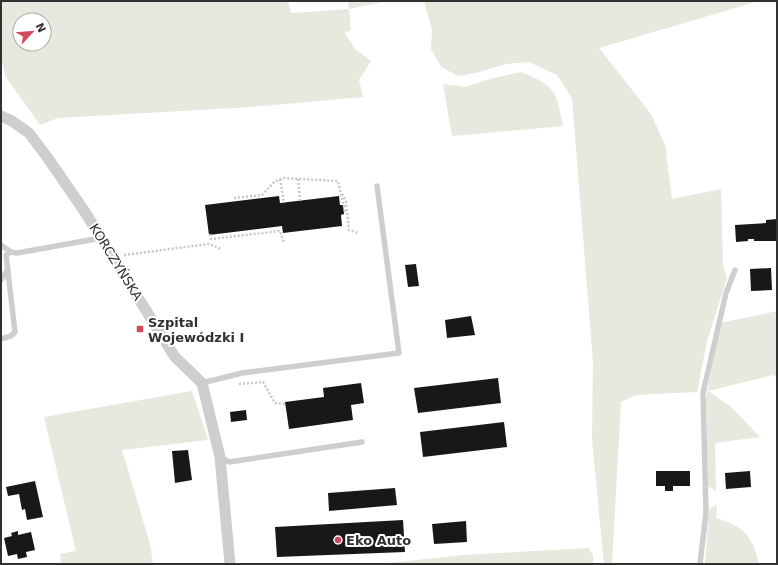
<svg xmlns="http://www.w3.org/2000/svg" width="778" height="565" font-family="'DejaVu Sans',sans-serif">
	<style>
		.green { fill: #e5e9de; fill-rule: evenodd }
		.building { fill: #181818 }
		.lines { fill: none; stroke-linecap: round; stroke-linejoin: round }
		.path { stroke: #c8c8c8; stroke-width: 2.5; stroke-dasharray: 2 2; stroke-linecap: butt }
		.service { stroke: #cecece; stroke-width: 5.5 }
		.minor { stroke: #cecece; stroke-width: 11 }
		.poi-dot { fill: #d3485b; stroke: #fff; stroke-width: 1.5 }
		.labels { text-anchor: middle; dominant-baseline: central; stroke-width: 4; stroke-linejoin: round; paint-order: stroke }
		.street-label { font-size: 13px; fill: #313131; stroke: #fff }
		.poi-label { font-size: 13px; font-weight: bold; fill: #313131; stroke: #fff; text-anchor: start }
	</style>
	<rect width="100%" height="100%" fill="#fff"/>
	<path class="green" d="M1 1H288L291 13 349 9 348 1H389L349 9 351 30 345 33 355 49 371 61 359 80 363 97 251 107 58 118 40 125 5 76 1 56ZM20 20H44V44H20Z
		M424 1H759L599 48 651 114 665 145 672 199 721 189 723 266 727 278 707 341 697 392 636 395 621 402 612 564H604L592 440 593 362 572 98 557 75 529 62 506 64 476 73 458 76 441 67 431 49 432 30Z
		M521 72C556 86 556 91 563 126L452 136 443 84 466 87 486 80Z
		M777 311V378L773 375 708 391 731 407 760 437 715 443 716 491 708 486 706 398 720 323Z
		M192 391 208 440 122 450 150 544 153 564H61L60 554 76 551 44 417Z
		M717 505 716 518C744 527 752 535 759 564H705L709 509Z
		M589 548 593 556V564H378L464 555Z"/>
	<path class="building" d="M279 196 280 203 339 196 340 205H343L344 214 341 215 342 226 283 233 282 226 209 235 205 205Z
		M777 219V241H754V239H748V241L736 242 735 225 766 223V220Z
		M416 264 419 286 408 287 405 265Z
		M771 268 772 290 751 291 750 269Z
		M471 316 475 335 447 338 445 320Z
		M498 378 501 403 418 413 414 388Z
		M361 383 364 403 351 405 353 420 289 429 285 402 324 397 323 388Z
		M246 410 247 420 231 422 230 412Z
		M504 422 507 447 423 457 420 432Z
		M188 450 192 480 175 483 172 451Z
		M656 471H690V486H673V491H665V486H656Z
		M750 471 751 487 726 489 725 473Z
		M35 481 43 517 27 520 25 509 22 510 19 494 8 496 6 487Z
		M395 488 397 505 329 511 328 493Z
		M403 520 405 552 277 557 275 527Z
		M466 521 467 542 434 544 432 524Z
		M18 531V535L31 532 35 550 26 552 27 557 18 559 17 554 8 556 4 538 12 536 11 533Z"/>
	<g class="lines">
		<path class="path" d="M280 179 284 203
			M298 179 300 201
			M342 194 346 201 349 230 358 233
			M234 198 262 195 274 182 283 178 338 181 345 211H343
			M210 234 211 239 280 231 284 242
			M124 255 209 244 221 249
			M239 384 263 382 275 403 285 404"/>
		<path class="service" d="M1 245 11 252 17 253 101 238
			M1 280 8 269
			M1 339 11 336 15 332 6 255 11 252
			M202 383 242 373 399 353 377 186
			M220 457 229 462 362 442
			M700 564 706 512 703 393 726 293 735 270"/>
		<path class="minor" d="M1 116 12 121 29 133 47 157 83 209 175 357 202 383 220 457 230 564"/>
	</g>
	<g class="poi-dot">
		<rect x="136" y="325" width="8" height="8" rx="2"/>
		<circle cx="338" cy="540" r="4"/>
	</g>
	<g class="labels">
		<g class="street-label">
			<text transform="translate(116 262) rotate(58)">KORCZYŃSKA</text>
		</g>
		<g class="poi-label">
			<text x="148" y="322">Szpital<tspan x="148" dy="15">Wojewódzki I</tspan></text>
			<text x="346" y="540">Eko Auto</text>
		</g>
	</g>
	<rect width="778" height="565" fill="none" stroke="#313131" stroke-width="4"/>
	<g transform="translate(32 32) rotate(64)"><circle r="19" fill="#ffffff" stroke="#adadad"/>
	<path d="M0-3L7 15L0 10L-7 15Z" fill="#d3485b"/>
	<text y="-6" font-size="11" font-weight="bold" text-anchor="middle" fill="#313131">N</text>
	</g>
</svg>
